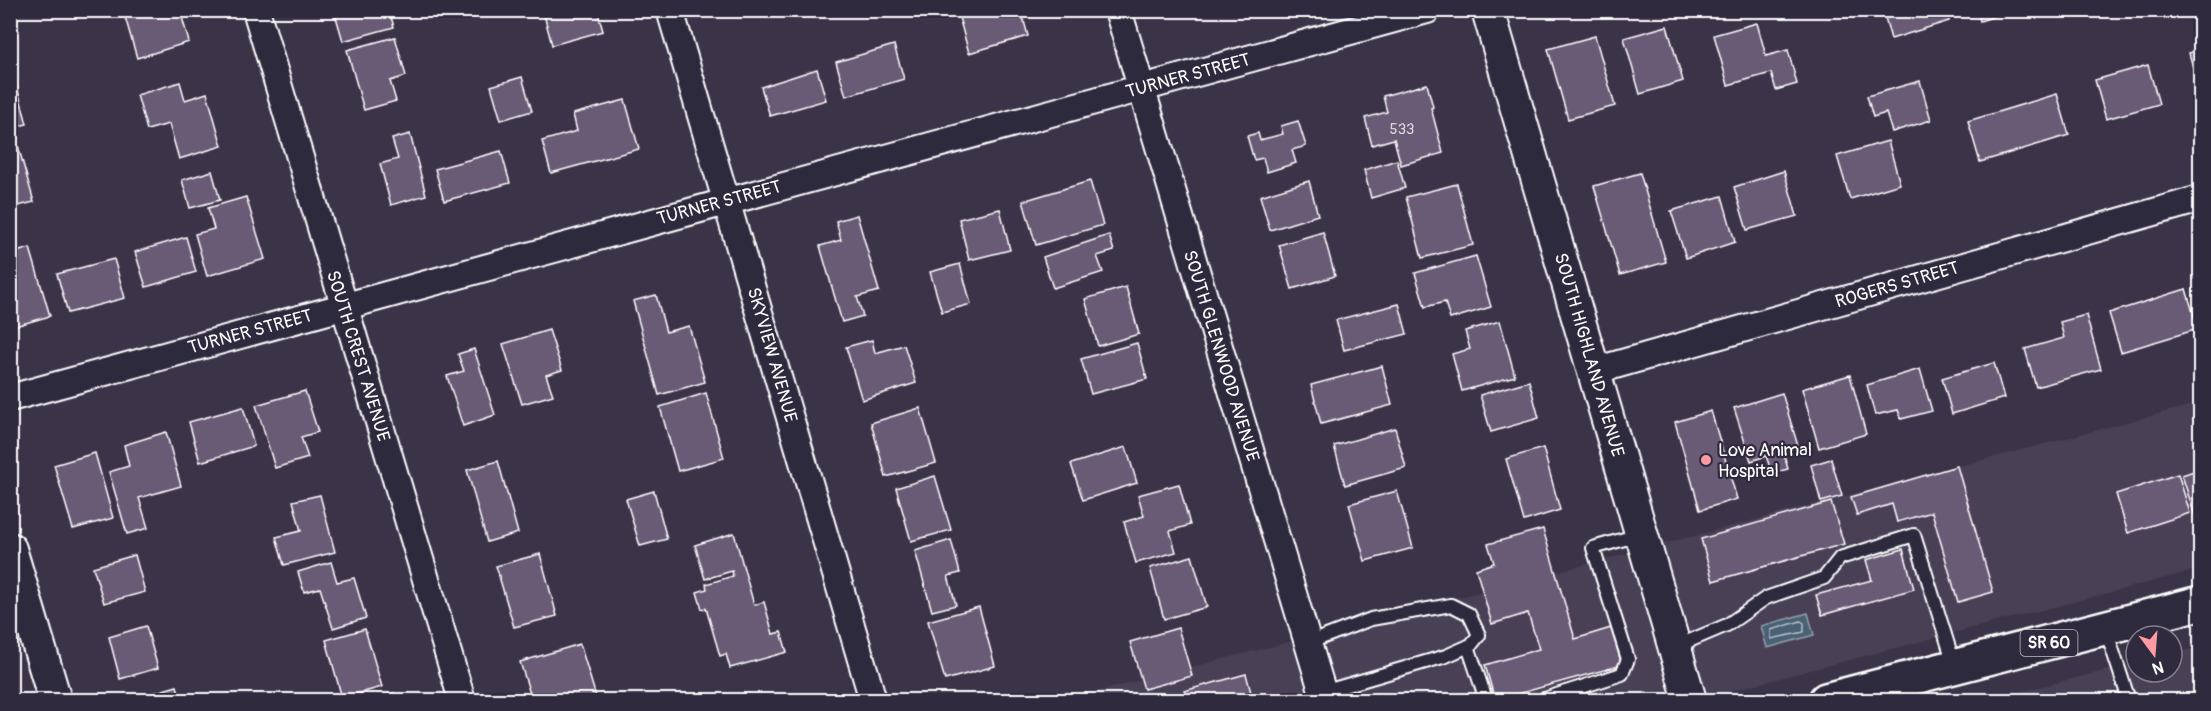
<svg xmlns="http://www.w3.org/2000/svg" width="2211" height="711" font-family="Pangolin,sans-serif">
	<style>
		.built { fill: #493f56 }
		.water { fill: #4a6174; stroke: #92a0ac; stroke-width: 1.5 }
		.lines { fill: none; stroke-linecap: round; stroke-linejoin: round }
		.shore { stroke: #b7c0c7; stroke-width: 1.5 }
		.building { fill: #695a76; stroke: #fff; stroke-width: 1.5 }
		.service-casing { stroke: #fff; stroke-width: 16 }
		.minor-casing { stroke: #fff; stroke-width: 30 }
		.tertiary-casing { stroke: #fff; stroke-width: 36 }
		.primary-casing { stroke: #fff; stroke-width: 38 }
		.service { stroke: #2f2a3d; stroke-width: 12 }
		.minor { stroke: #2f2a3d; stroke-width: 26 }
		.tertiary { stroke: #2f2a3d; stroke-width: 32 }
		.primary { stroke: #2f2a3d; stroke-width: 33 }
		.poi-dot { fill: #ff9aa2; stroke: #2f2a3d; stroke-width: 2 }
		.labels { text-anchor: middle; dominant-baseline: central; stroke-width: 4.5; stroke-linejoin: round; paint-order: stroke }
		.number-label { font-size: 15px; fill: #dad6dd }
		.shield { fill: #2f2a3d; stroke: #c1bfc5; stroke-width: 1.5 }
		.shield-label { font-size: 16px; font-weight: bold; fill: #fff }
		.street-label { font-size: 18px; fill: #fff; stroke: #2f2a3d }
		.poi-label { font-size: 18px; fill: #fff; stroke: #2f2a3d; text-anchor: start }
	</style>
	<rect width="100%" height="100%" fill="#3b3448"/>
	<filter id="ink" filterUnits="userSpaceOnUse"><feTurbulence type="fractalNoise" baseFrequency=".0167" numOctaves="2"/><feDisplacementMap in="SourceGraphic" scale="12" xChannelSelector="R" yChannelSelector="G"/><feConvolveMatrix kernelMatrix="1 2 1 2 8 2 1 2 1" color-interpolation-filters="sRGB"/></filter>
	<g filter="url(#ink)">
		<path class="built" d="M2200 403V569L1703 698 1659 545Z
			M1633 552 1676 700H1339L1319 634Z
			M1293 641 1311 700H1064Z
			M2200 647V700H1986L2136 663V672H2172V654Z"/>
		<path class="water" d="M1808 613 1814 635 1767 648 1761 626Z"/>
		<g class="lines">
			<path class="shore" d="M1801 621 1804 623V632L1771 639V630Z"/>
		</g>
		<path class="building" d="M123 10H180L189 42 137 58Z
			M334 10H389L394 27 343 41Z
			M597 10 603 31 552 45 543 11Z
			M957 10H1021L1028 36 969 53Z
			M1883 10H1946L1949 21 1891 39Z
			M1977 10H2014L1980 21Z
			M1757 23 1766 56 1788 50 1797 84 1776 90 1771 73 1728 85 1714 35Z
			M1667 26 1683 81 1640 94 1624 38Z
			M1595 36 1615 106 1568 119 1548 49Z
			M395 37 406 76 390 81 396 101 364 110 347 50Z
			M894 45 904 79 846 96 836 62Z
			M2200 50V93L2189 53Z
			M2148 65 2159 104 2106 119 2095 80Z
			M817 69 826 100 770 116 761 87Z
			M13 72 27 124 10 128V73Z
			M522 77 532 111 501 120 491 86Z
			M1920 81 1931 120 1892 132 1886 113 1873 117 1867 96Z
			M180 82 185 100 207 93 222 146 179 159 169 124 147 130 137 95Z
			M1427 84 1433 107 1431 108 1443 153 1401 165 1394 139 1372 145 1365 118 1387 112 1383 96Z
			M2057 94 2069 135 1980 162 1968 121Z
			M625 100 639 149 551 173 542 141 577 131 573 114Z
			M1298 121 1306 146 1292 150 1296 163 1267 172 1263 158 1254 160 1247 136 1258 133 1260 140 1283 134 1281 126Z
			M410 134 426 195 391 205 380 164 398 159 392 139Z
			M16 139 34 202 10 208V141Z
			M1888 141 1900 184 1850 199 1837 156Z
			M501 151 510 183 444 201 435 169Z
			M1397 160 1405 188 1371 198 1364 170Z
			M212 171 220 200 190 208 182 180Z
			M1784 171 1797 216 1747 230 1734 187Z
			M1640 173 1666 262 1620 275 1594 186Z
			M1090 181 1103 225 1036 245 1023 201Z
			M1309 181 1318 215 1270 230 1260 196Z
			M1457 184 1473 245 1422 258 1406 197Z
			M1722 196 1735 242 1686 258 1671 211Z
			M246 197 265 259 207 276 195 234 214 229 208 208Z
			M1000 209 1010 250 969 260 959 219Z
			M857 215 879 291 857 297 863 316 842 322 820 246 841 240 836 221Z
			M1323 232 1335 276 1292 289 1279 245Z
			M1109 235 1114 251 1097 256 1103 272 1053 288 1043 257Z
			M186 237 196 272 146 287 135 252Z
			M30 248 50 316 15 326 10 312V254Z
			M1476 256 1491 307 1450 319 1445 302 1425 307 1415 273Z
			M114 259 125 298 68 313 57 274Z
			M960 264 971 304 942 312 930 272Z
			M1126 287 1139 334 1098 346 1085 299Z
			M2186 289 2198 329 2121 352 2109 313Z
			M656 295 666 332 689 326 705 382 659 395 633 301Z
			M1399 304 1407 334 1344 350 1336 320Z
			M2086 315 2101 369 2036 387 2025 349 2064 338 2060 322Z
			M1500 321 1515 376 1462 391 1452 354 1470 349 1465 331Z
			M549 330 562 370 546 375 553 395 522 404 503 344Z
			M872 340 875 353 904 345 916 383 862 400 846 347Z
			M1137 343 1147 379 1091 394 1081 359Z
			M474 349 495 415 463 426 447 376 464 371 458 354Z
			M1994 363 2004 398 1952 414 1942 378Z
			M1382 366 1392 405 1321 424 1311 385Z
			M1920 369 1932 411 1901 419 1898 410 1875 415 1867 385Z
			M1850 375 1866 434 1819 448 1802 389Z
			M1529 381 1539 418 1491 432 1480 395Z
			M305 391 318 432 301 437 308 458 275 468 256 405Z
			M706 393 724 458 678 471 660 407Z
			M1782 393 1798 446 1783 451 1788 469 1772 473 1766 456 1751 461 1734 408Z
			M243 407 254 446 200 462 189 422Z
			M920 408 936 463 886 477 871 423Z
			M1711 411 1737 499 1700 510 1675 422Z
			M1395 428 1406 468 1345 485 1334 446Z
			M166 432 181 486 139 498 148 528 127 534 109 472 129 466 124 445Z
			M1126 447 1137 483 1083 500 1071 464Z
			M1543 448 1560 510 1524 521 1506 459Z
			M95 453 113 518 73 529 54 465Z
			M1831 459 1842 496 1821 502 1811 465Z
			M498 461 518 533 487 542 467 470Z
			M1957 466 1993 592 1958 602 1932 512 1897 522 1892 504 1857 515 1851 497Z
			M2200 469V514L2195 516 2182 475Z
			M2178 474 2190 513 2128 533 2116 494Z
			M935 476 951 530 911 541 896 488Z
			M1179 484 1190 525 1170 531 1176 552 1136 563 1124 522 1144 516 1138 495Z
			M654 491 667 539 640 546 626 499Z
			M1397 491 1413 548 1365 561 1349 504Z
			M320 495 335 552 284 565 276 537 301 531 293 501Z
			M1831 502 1844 544 1713 581 1701 539Z
			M1543 529 1575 639 1611 628 1622 665 1495 700 1485 665 1539 649 1528 613 1492 624 1476 569 1494 563 1488 544Z
			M734 533 754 605 764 602 773 634 781 632 787 652 730 668 726 654 720 656 706 608 702 609 697 592 707 589 706 584 733 576 732 571 705 579 695 545Z
			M951 540 960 573 948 576 956 605 932 611 915 551Z
			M1903 549 1914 589 1822 615 1816 595 1872 580 1866 560Z
			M540 554 557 616 514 627 496 566Z
			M135 555 145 592 104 603 93 567Z
			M1192 556 1207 607 1164 619 1150 568Z
			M331 562 337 582 354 578 366 618 333 628 320 588 304 592 298 572Z
			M979 607 995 666 945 680 928 621Z
			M146 626 158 668 120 679 109 637Z
			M1178 628 1192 676 1144 689 1130 642Z
			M365 629 382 687 342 698 326 640Z
			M580 644 597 700H532L520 662Z
			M1246 674 1253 700H1186L1184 691Z
			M177 686 181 700H140L139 697Z
			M394 693 396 700H369Z"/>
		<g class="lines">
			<g class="service-casing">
				<path id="service" d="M2106 630 2129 700
					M1308 643 1371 619 1451 605 1469 614 1479 635 1471 645 1446 656 1323 692
					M1468 646 1486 700
					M1675 647 1727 625 1766 598 1824 578 1840 558 1914 535 1955 667
					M1541 700 1622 674 1628 659 1593 548 1642 534"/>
			</g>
			<g class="minor-casing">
				<path id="minor" d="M256 10 462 700
					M670 10 873 700
					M1118 10 1325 700
					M1594 371 2200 199
					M10 398 1427 10"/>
			</g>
			<g class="tertiary-casing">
				<path id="tertiary" d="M1488 10 1690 700
					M10 549 55 700"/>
			</g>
			<g class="primary-casing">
				<path id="primary" d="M1826 700 2200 603"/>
			</g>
			<use href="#service" class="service"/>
			<use href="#minor" class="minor"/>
			<use href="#tertiary" class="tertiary"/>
			<use href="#primary" class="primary"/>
		</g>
	</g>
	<circle class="poi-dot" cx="1706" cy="460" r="6"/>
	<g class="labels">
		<g class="number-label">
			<text x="1402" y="129">533</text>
		</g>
		<rect class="shield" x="2020.5" y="630" width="57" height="26" rx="4.5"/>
		<g class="shield-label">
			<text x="2049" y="643">SR 60</text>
		</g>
		<g class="street-label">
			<text transform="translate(1188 76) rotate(-15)">TURNER STREET</text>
			<text transform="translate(719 203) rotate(-15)">TURNER STREET</text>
			<text transform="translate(1897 285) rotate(-16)">ROGERS STREET</text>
			<text transform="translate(250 332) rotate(-15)">TURNER STREET</text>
			<text transform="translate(772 355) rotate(74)">SKYVIEW AVENUE</text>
			<text transform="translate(1589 355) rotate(74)">SOUTH HIGHLAND AVENUE</text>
			<text transform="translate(358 356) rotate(73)">SOUTH CREST AVENUE</text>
			<text transform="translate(1221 356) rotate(73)">SOUTH GLENWOOD AVENUE</text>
		</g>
		<g class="poi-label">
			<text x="1718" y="450">Love Animal<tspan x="1718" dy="21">Hospital</tspan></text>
		</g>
	</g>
	<rect width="2211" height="711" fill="none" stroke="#2f2a3d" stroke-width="36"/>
	<rect x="18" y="18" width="2175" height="675" fill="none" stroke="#fff" stroke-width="2" filter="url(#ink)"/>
	<g transform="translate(2154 654) rotate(164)"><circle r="28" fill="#2f2a3d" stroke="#827f8b" stroke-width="1.5"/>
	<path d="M0-4.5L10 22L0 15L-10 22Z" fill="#ff9aa2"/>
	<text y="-9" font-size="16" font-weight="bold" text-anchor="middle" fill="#ffffff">N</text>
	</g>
</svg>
